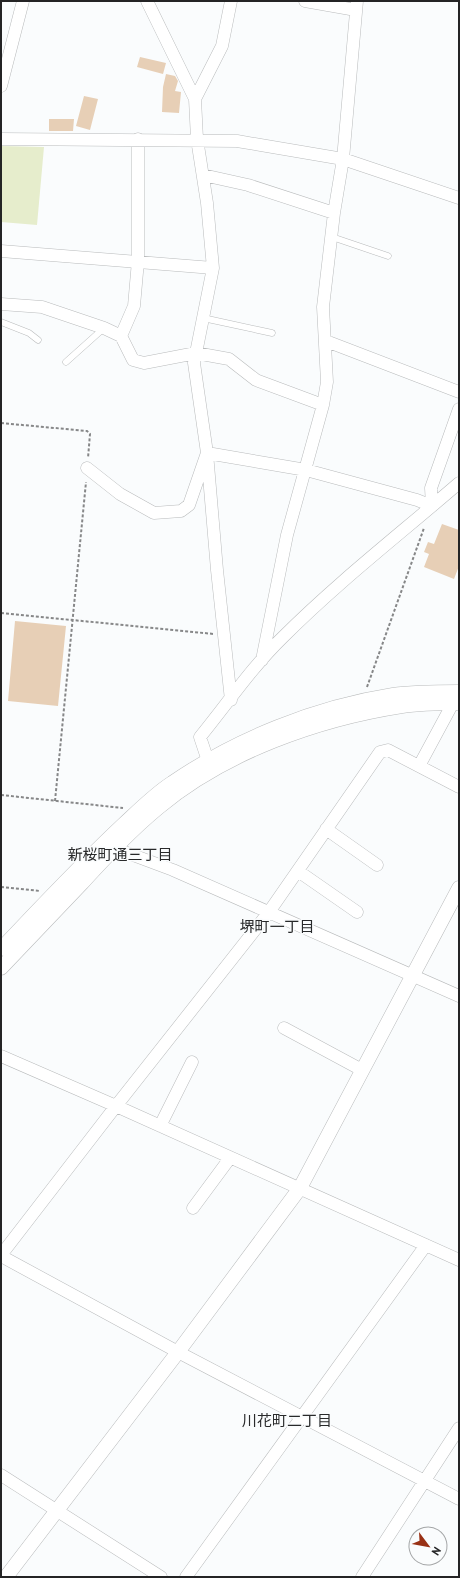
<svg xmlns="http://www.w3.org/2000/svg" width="460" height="1578" font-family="'PT Sans','Noto Sans JP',sans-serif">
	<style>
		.green { fill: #e6edcc }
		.building { fill: #e7cfb6 }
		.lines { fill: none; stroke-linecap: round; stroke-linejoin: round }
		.service-casing { stroke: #b9bbbc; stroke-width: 7 }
		.minor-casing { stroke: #b9bbbc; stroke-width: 13 }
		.tertiary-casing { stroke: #b9bbbc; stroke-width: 15 }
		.path { stroke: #868788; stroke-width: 2; stroke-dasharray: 3 2; stroke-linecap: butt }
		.service { stroke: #fff; stroke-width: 6 }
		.minor { stroke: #fff; stroke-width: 12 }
		.tertiary { stroke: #fff; stroke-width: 14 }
		.labels { text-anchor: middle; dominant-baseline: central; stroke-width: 3; stroke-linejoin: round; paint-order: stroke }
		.neighbourhood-label { font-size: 15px; fill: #292a2b; stroke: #fafcfd }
	</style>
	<rect width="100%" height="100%" fill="#fafcfd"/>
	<path class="green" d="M1 146 44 147 37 225 1 222Z"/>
	<path class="building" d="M140 57 166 63 163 74 137 67Z
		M166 74 175 76 178 81 175 91 181 92 179 113 162 112 163 87Z
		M84 96 98 99 90 130 76 126Z
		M49 119H74L73 131H49Z
		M442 524 459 530V566L454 579 424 567 429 554 424 552 428 542 434 544Z
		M15 621 66 626 58 706 8 701Z"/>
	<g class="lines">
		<g class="service-casing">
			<path id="service" d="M332 237 388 256
				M203 318 272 333
				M1 322 29 333 38 340
				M66 362 104 328"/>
		</g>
		<g class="minor-casing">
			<path id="minor" d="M147 1 195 99 197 139 207 203 213 268 194 363 207 453 217 570 231 700
				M305 1 356 10
				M1 86 23 1
				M195 99 222 46 231 1
				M1 139 237 141 343 159 459 198
				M203 175 248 185 334 213
				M1 251 213 268
				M1 304 42 307 104 328 121 336 133 360 144 363 196 353 229 359 256 380 323 405
				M121 336 134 306 138 261V139
				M326 341 459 392
				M87 468 120 494 154 513 181 511 189 505 207 453 306 470 417 500 432 506
				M432 506 431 488 459 409
				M262 660 287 535 323 405 327 382 323 307 334 213 343 159 357 1
				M208 761 200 737C227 704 252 667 283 637 338 582 400 534 459 483
				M419 766 453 703
				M326 829 377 865
				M114 848 173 870 459 996
				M298 871 357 912
				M284 1028 362 1070
				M1 1056 116 1106 459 1260
				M160 1126 192 1062
				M193 1208 230 1158
				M1 1255 116 1106 269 912 380 752 388 750 459 787
				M1 1256 178 1352 459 1499
				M1 1475 161 1577
				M186 1577 426 1245
				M362 1577 459 1428"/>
		</g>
		<g class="tertiary-casing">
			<path id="tertiary" d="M1 949C41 907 81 864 124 824 139 810 155 794 172 783 236 739 316 707 393 695 414 692 437 692 459 692
				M1 968C28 940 55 911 82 883 107 856 131 830 159 807 225 752 318 719 402 706 421 703 440 703 459 703
				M6 1577 178 1352 300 1188 459 888"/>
		</g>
		<path class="path" d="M1 423 87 431 90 434 88 458
			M1 613 214 634
			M367 687 424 528
			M1 795 123 808
			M55 801 86 482
			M1 887 40 891"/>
		<use href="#service" class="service"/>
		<use href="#minor" class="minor"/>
		<use href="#tertiary" class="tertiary"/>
	</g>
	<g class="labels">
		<g class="neighbourhood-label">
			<text x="120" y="854">新桜町通三丁目</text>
			<text x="277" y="926">堺町一丁目</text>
			<text x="287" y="1420">川花町二丁目</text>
		</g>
	</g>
	<rect width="460" height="1578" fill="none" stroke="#242425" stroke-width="4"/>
	<g transform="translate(428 1546) rotate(122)"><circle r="19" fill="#fafcfd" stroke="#a4a6a7"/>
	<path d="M0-3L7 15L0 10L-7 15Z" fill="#993115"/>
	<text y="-6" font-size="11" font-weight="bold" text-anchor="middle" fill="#242425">N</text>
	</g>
</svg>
